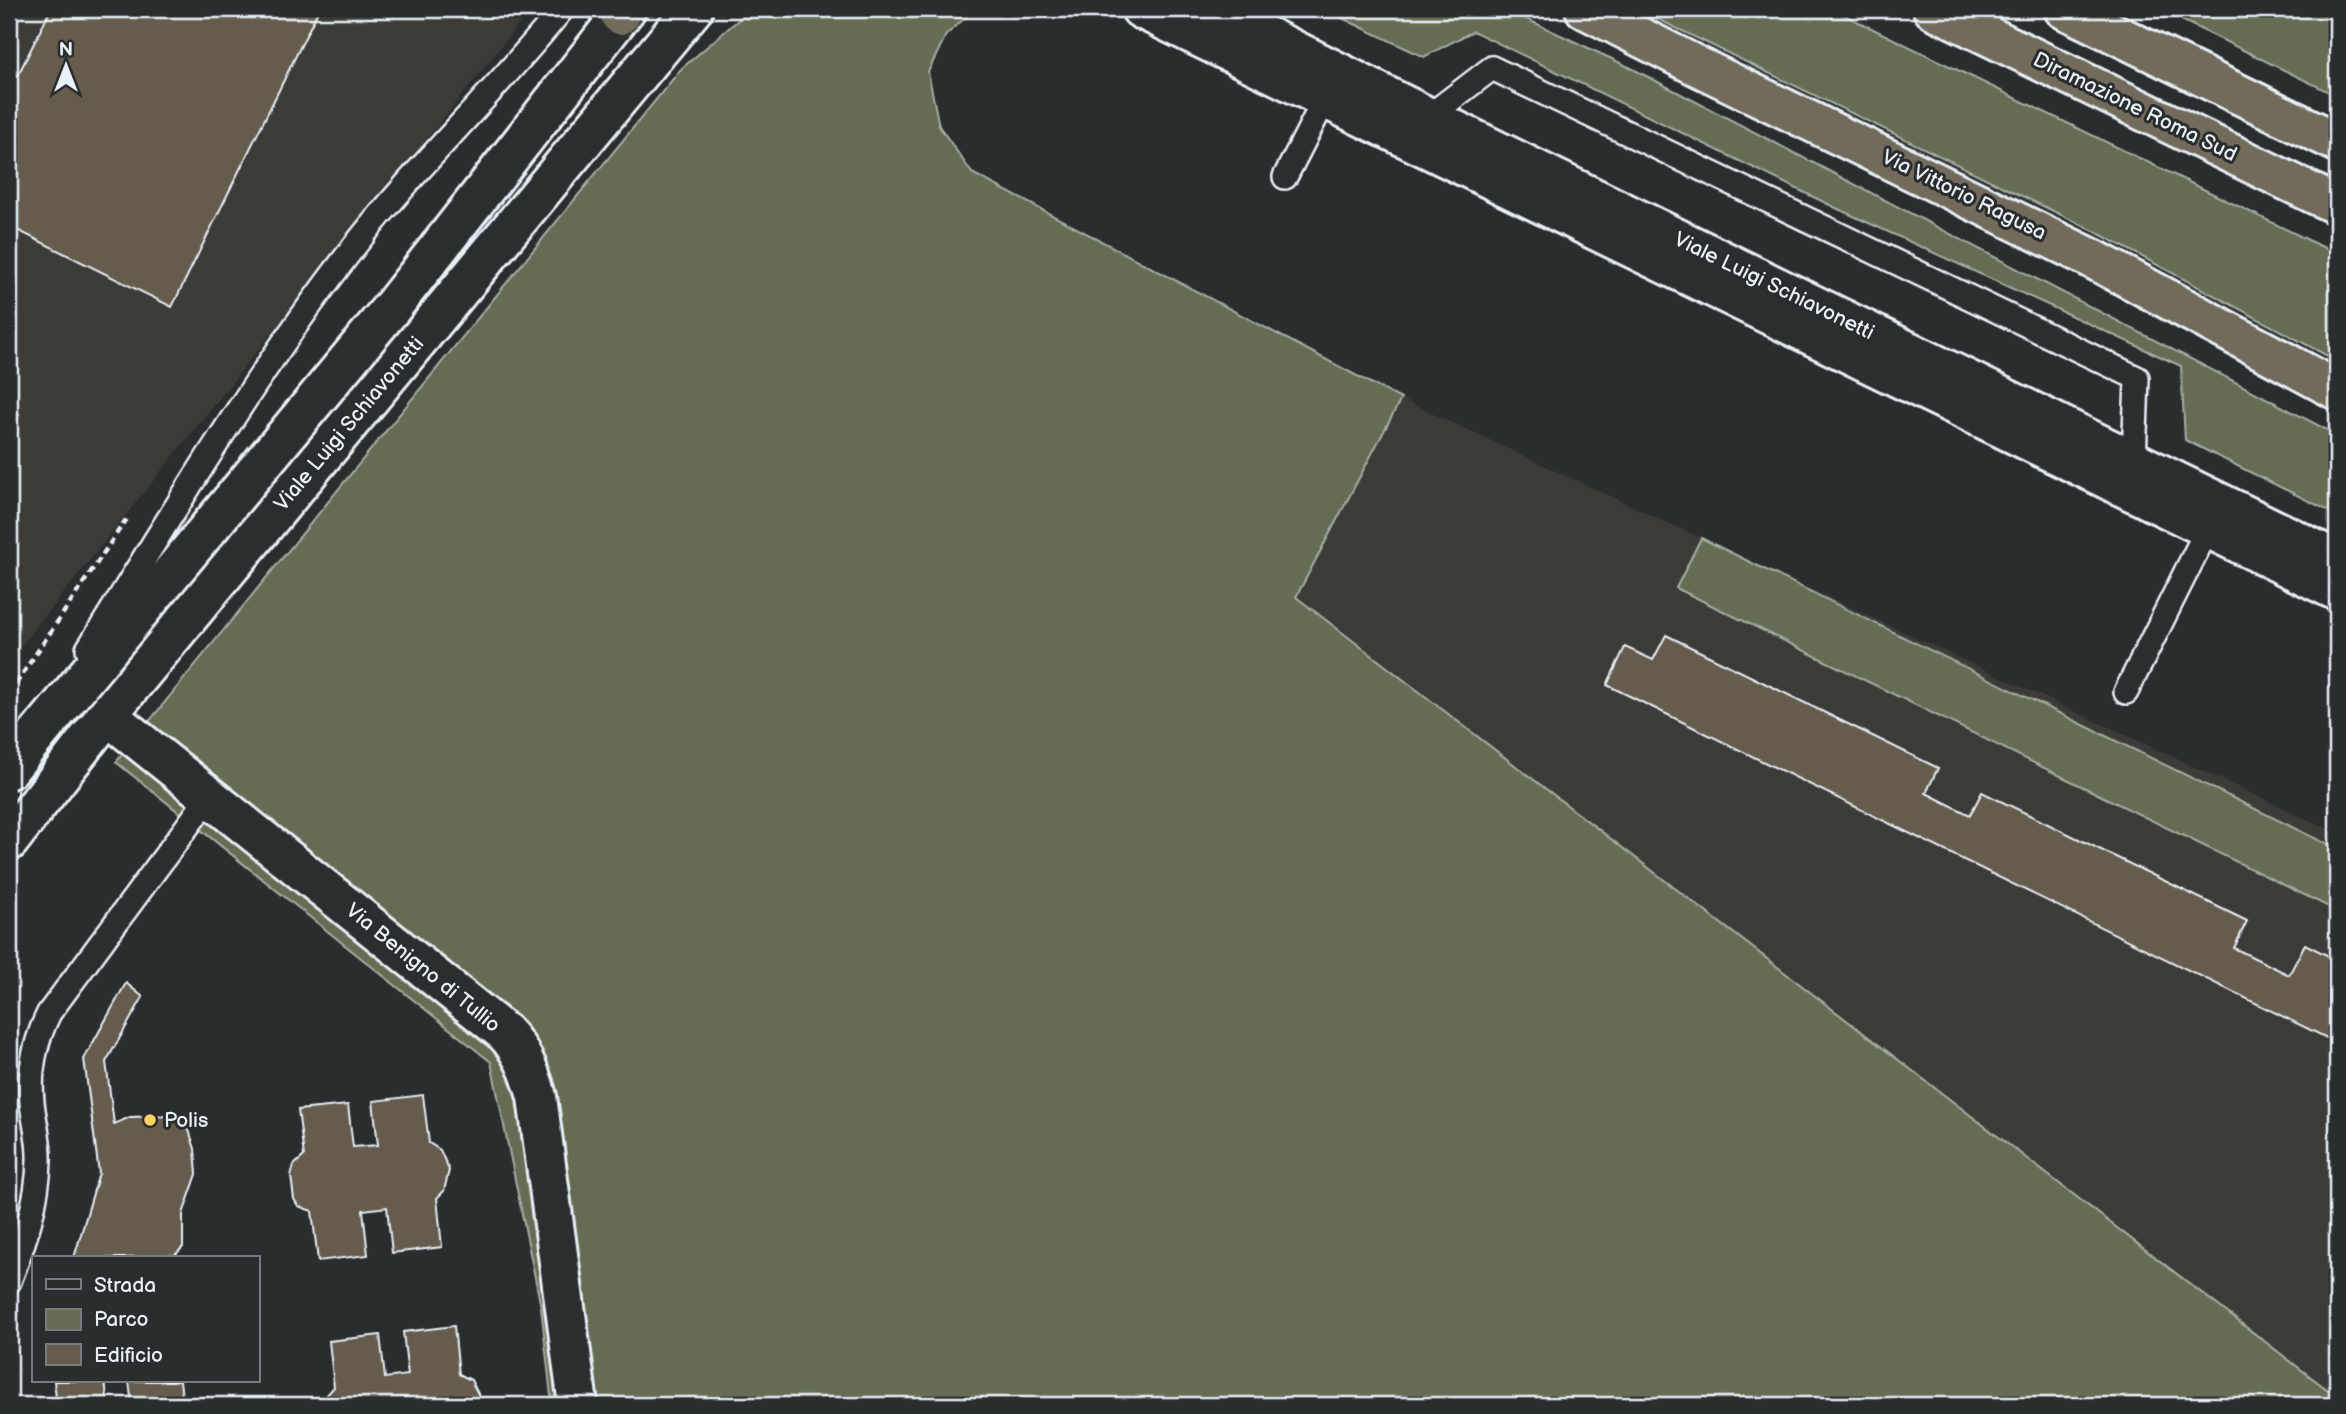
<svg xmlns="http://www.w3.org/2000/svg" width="2346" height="1414" font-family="'Balsamiq Sans',sans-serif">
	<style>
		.built { fill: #3c3b38 }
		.green { fill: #656c52; stroke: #a6aea5; stroke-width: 2 }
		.building { fill: #665c4e; stroke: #e8f1f8; stroke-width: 2 }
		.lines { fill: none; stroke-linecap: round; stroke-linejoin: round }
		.service-casing { stroke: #e8f1f8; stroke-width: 28 }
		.minor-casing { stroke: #e8f1f8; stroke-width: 44 }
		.tertiary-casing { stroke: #e8f1f8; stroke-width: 44 }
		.trunk-casing { stroke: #e8f1f8; stroke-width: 44 }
		.motorway-casing { stroke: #e8f1f8; stroke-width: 44 }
		.path { stroke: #e8f1f8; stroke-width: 4.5; stroke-dasharray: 7 5; stroke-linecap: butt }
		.service { stroke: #2a2d2e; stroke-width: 23 }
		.minor { stroke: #2a2d2e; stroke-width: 38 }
		.tertiary { stroke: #2a2d2e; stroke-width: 38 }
		.trunk { stroke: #726b5a; stroke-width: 38 }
		.motorway { stroke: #726b5a; stroke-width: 38 }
		.poi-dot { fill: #ffd166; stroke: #2a2d2e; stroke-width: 2.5 }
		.labels { text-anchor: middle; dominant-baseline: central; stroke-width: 6; stroke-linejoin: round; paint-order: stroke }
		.street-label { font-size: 21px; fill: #e8f1f8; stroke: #2a2d2e }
		.poi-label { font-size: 21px; fill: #e8f1f8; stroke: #2a2d2e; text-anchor: start }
	</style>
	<rect width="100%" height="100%" fill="#2a2d2e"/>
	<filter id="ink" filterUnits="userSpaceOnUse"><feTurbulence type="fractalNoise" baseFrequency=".0143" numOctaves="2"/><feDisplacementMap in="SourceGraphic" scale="14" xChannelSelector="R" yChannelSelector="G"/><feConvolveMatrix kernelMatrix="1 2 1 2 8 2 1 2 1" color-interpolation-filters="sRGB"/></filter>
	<g filter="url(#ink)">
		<path class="built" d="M9 9H531L9 661Z
			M1401 399 2337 833V1397L1296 597Z"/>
		<path class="green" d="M751 9H975L946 35 928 72 939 126 972 173 1401 399 1296 597 2337 1397V1405H552L541 1307 491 1062 116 762 681 69Z
			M1323 9H1505L1631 68 2337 435V515L2185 440 2181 366 1836 208 1473 31 1424 57Z
			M1637 9H1832L2337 254V361L2092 230Z
			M2159 9H2312L2337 20V96Z
			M1701 538 2337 849V911L1676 588Z"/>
		<path class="building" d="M51 9H319L172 307 9 226V93Z
			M9 409 19 414 9 436Z
			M1666 635 1938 768 1926 793 1970 815 1982 792 2247 921 2234 948 2289 975 2305 944 2337 960V1043L1607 685 1625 647 1653 660Z
			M126 983 143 997 106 1062 114 1124 130 1117 161 1116 172 1117 189 1130 195 1149 197 1174 183 1214V1247L175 1255 125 1258H74L99 1173 84 1059Z
			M423 1095 429 1143 440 1150 449 1170 444 1191 437 1198 442 1247 392 1253 387 1207 363 1210 368 1255 318 1261 312 1211 298 1206 294 1199 291 1176 294 1165 304 1156 298 1110 348 1105 353 1147 378 1145 373 1101Z
			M454 1326 459 1374 471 1380 481 1400 480 1405H323L326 1396 334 1387 329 1341 380 1335 385 1378 408 1375 403 1332Z
			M54 1381H105L108 1405H57Z
			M129 1381H180L183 1405H132Z"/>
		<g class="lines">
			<g class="service-casing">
				<path id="service" d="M1428 117 1492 68 2137 378 2134 462
					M1285 177 1325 99
					M88 649C173 513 255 374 353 248 418 165 496 91 562 9
					M2126 692 2208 528
					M9 1281C24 1243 38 1202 39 1161 40 1141 34 1122 32 1102 29 1071 35 1041 49 1013L209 797"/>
			</g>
			<g class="minor-casing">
				<path id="minor" d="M107 715 505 1033C522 1051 531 1073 537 1097L578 1405"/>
			</g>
			<g class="tertiary-casing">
				<path id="tertiary" d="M1141 9 2337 591
					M1212 9 1428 117 2337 560
					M9 769 393 306 626 9
					M9 841 107 715 693 9"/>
			</g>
			<g class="trunk-casing">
				<path id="trunk" d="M1585 9 1697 66 2091 258 2337 390
					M620 15 624 9"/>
			</g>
			<g class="motorway-casing">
				<path id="motorway" d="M1933 9 2337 205
					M2064 9 2337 142"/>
			</g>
			<path class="path" d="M9 694 125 521 129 524"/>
			<use href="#service" class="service"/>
			<use href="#minor" class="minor"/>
			<use href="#tertiary" class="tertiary"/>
			<use href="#trunk" class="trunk"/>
			<use href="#motorway" class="motorway"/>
		</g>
	</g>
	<circle class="poi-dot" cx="150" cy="1120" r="7"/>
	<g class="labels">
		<g class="street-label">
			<text transform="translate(2135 107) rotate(26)">Diramazione Roma Sud</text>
			<text transform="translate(1964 195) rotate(26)">Via Vittorio Ragusa</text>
			<text transform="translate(1774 286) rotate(26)">Viale Luigi Schiavonetti</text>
			<text transform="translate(349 424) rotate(-50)">Viale Luigi Schiavonetti</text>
			<text transform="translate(423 968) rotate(39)">Via Benigno di Tullio</text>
		</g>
		<g class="poi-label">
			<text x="164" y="1120">Polis</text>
		</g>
	</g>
	<rect width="2346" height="1414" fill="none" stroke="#2a2d2e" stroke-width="35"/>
	<rect x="18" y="18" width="2311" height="1379" fill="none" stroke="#e8f1f8" stroke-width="2.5" filter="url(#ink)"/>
	<rect x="32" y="1256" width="228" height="126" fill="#2a2d2e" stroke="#767b7f" stroke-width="2"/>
	<rect x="46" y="1279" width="35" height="10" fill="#2a2d2e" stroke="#767b7f" stroke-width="2"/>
	<text x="94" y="1292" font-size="21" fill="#e8f1f8">Strada</text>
	<rect x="46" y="1309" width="35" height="21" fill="#656c52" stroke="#767b7f" stroke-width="2"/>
	<text x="94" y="1326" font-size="21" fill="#e8f1f8">Parco</text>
	<rect x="46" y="1344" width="35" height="21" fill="#665c4e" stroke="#767b7f" stroke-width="2"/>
	<text x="94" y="1362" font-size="21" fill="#e8f1f8">Edificio</text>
	<g transform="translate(66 66)" stroke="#2a2d2e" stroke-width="5" paint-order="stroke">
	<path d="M0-5L12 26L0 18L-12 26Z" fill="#e8f1f8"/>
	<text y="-10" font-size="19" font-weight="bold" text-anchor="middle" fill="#e8f1f8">N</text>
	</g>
</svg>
